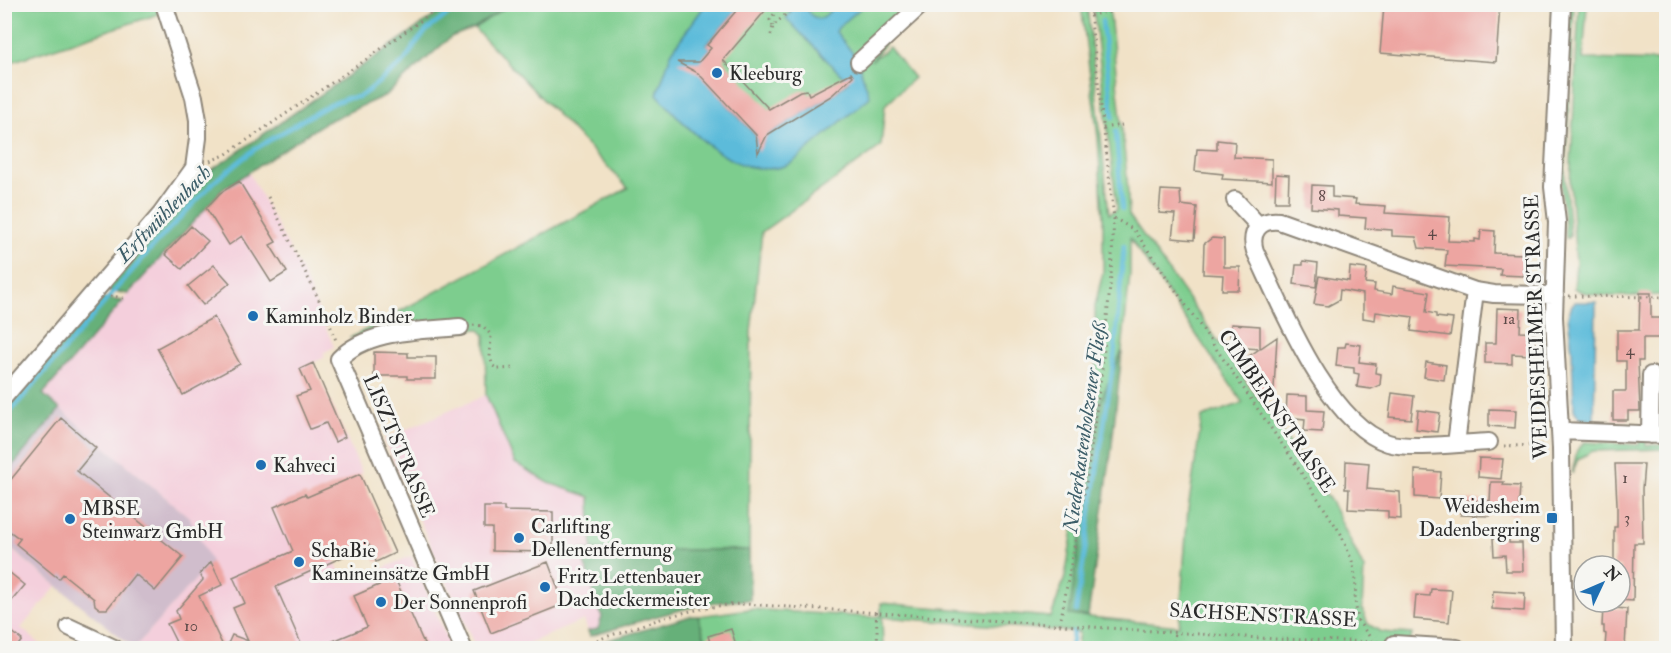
<svg xmlns="http://www.w3.org/2000/svg" width="1671" height="653" font-family="'IM FELL Double Pica',serif">
	<style>
		.built { fill: #f4cfdc }
		.industrial { fill: #d0bdcc }
		.green { fill: #7dcd8e; stroke: #547c5c; stroke-width: 1.5; fill-rule: evenodd }
		.forest { fill: #66b079; stroke: #486e52; stroke-width: 1.5 }
		.water { fill: #5bbbda; stroke: #437382; stroke-width: 1.5 }
		.lines { fill: none; stroke-linecap: round; stroke-linejoin: round }
		.stream { stroke: #5bbbda; stroke-width: 4.5 }
		.building { fill: #eda5a1 }
		.minor-casing { stroke: #8e8679; stroke-width: 20 }
		.path { stroke: #8e8679; stroke-width: 3; stroke-dasharray: 1.5 4.5; stroke-linecap: butt }
		.minor { stroke: #fff; stroke-width: 16 }
		.poi-dot { fill: #1f6fb2; stroke: #f6f6f2; stroke-width: 2 }
		.labels { text-anchor: middle; dominant-baseline: central; stroke-width: 6; stroke-linejoin: round; paint-order: stroke }
		.number-label { font-size: 16px; fill: #5c4a48 }
		.poi-label { font-size: 20px; fill: #2b2b2b; stroke: #f6f6f2; text-anchor: start }
		.street-label { font-size: 20px; fill: #2b2b2b; stroke: #f6f6f2 }
		.water-label { font-size: 21px; font-style: italic; fill: #3c5d68; stroke: #f6f6f2 }
	</style>
	<rect width="100%" height="100%" fill="#f6f6f2"/>
	<filter id="ink" filterUnits="userSpaceOnUse"><feTurbulence type="fractalNoise" baseFrequency=".0167" numOctaves="2"/><feDisplacementMap in="SourceGraphic" scale="12" xChannelSelector="R" yChannelSelector="G"/><feConvolveMatrix kernelMatrix="1 2 1 2 8 2 1 2 1" color-interpolation-filters="sRGB"/></filter>
	<filter id="wash" filterUnits="userSpaceOnUse"><feTurbulence type="fractalNoise" baseFrequency=".008" numOctaves="4" result="noise"/><feDisplacementMap in="SourceGraphic" scale="24" xChannelSelector="R" yChannelSelector="G"/><feGaussianBlur stdDeviation="1.35" result="paint"/><feColorMatrix in="noise" values="0 0 0 0 0 0 0 0 0 0 0 0 0 0 0 0 0 1.4 0 .05"/><feComposite in="paint" operator="in"/></filter>
	<g filter="url(#wash)">
		<rect width="100%" height="100%" fill="#f1e2c7"/>
		<path class="built" d="M248 171 302 272 334 347 323 353 325 357 313 363 362 473 307 497 305 494 274 508 293 550 334 560 343 579 351 582 411 556 449 643 447 648H134L200 574 190 518 43 395 128 294 218 194Z
			M486 395 515 463 549 483 590 497 592 550H580L602 618 598 629 588 631 584 620 517 648H476L384 439Z
			M4 544 57 586 21 628 45 648H5Z"/>
		<path class="industrial" d="M60 409 190 518 211 562 134 648 5 544V475Z"/>
		<path class="green" d="M5 5H156L159 14 5 64Z
			M509 5H916L871 61 889 47 914 78 885 105 881 146 762 232 751 332 749 550H592L590 497 549 483 515 463 486 395 485 335 479 329 358 339 350 338 628 188 474 28Z
			M1081 5H1087L1109 214 1117 209 1093 5H1109L1127 176 1129 215 1332 503 1364 569 1362 609 1368 624 1381 632 1412 634 1411 639 1402 648H1077L1079 632 882 617 883 648H752L749 642 728 648H708L698 616 750 609 869 617 881 616V603L1051 617 1065 577 1092 416 1096 365 1095 306 1103 272V219L1098 138ZM1130 238 1243 403 1202 417 1188 509 1179 626 1069 615 1100 402 1122 351 1130 274Z
			M1570 5H1574L1565 176 1570 235 1569 238H1566L1561 189Z
			M1579 5H1587L1583 59 1666 61V295C1642 295 1594 301 1574 288L1576 263 1570 182Z
			M1640 440H1646V445H1666V449L1593 451 1578 459 1572 474 1577 450 1585 442 1639 445Z"/>
		<path class="forest" d="M450 5H509L474 28 451 37 386 95 324 123 223 189 128 294 103 290 190 184 232 156Z
			M97 297 123 301 43 394 60 409 5 475V404Z
			M1122 351 1111 454 1088 616 1069 615 1100 402Z
			M580 550H749L750 600C695 601 642 621 590 636L588 631 598 629 602 617Z
			M691 616H698L708 648H609L605 641Z"/>
		<path class="water" d="M705 5H742L707 44 711 48 696 70 756 136 757 141 763 142 765 136 831 96 848 82 786 18 791 13 784 5H803L812 16 819 19 825 16 836 5H864L838 28 836 32 856 57 870 97C851 113 832 129 813 145 805 151 797 161 787 165 737 184 687 128 657 94L672 51Z
			M1575 302H1596L1594 426 1580 419 1574 410 1572 351 1568 316 1572 305Z"/>
		<g class="lines">
			<path class="stream" d="M1101 4V7
				M1102 21 1113 117
				M1116 131 1122 209
				M4 419 155 244 216 180 255 149 301 121 329 105 347 98 359 97 369 90 404 62 416 43 427 30 462 4
				M1076 611 1114 358 1124 246
				M1071 648 1073 632"/>
		</g>
		<g id="blocks">
			<path class="building" d="M742 4H771L723 60 769 109 800 91 807 90 809 95 851 73 853 76 831 96 767 135 758 153 756 135 698 73 677 62H699L711 48 707 45Z
				M1452 4H1500L1496 62 1380 53 1384 5 1451 10Z
				M1217 140 1235 142 1234 157 1272 159V182L1222 179 1223 174 1195 171 1197 149 1217 150Z
				M1276 174 1289 175 1288 202H1275Z
				M239 181 276 242 270 245 287 272 271 282 242 236 229 245 206 208 220 193Z
				M1312 185 1332 186V197L1356 199 1355 204 1386 206 1385 213 1450 217 1448 241 1475 242V239L1480 240 1481 230 1495 231 1494 253 1525 254 1524 276 1500 275 1501 269 1445 266 1447 250 1419 248 1416 237 1392 236V230L1365 228 1366 218 1338 216V210L1311 208Z
				M1161 190 1180 191 1181 205 1197 207 1194 240 1172 238 1175 214 1159 213Z
				M191 226 208 241 182 269 165 254Z
				M1212 238 1224 239V267H1240L1239 290H1222L1223 275 1203 274 1204 244Z
				M1303 261 1318 263 1316 287 1294 284 1296 265H1303Z
				M214 265 230 283 203 305 188 286Z
				M1350 267 1367 269 1365 283 1375 284 1374 291 1392 294 1393 286 1429 292 1426 312 1436 314V317L1453 319 1450 336 1411 331 1413 317 1376 312 1375 320 1363 318V294L1340 290 1339 300 1328 306 1314 304 1319 276 1349 281Z
				M1640 293H1651V318H1661L1660 338H1643V361H1638L1640 411H1628V420H1613V391H1626V361H1617V330H1639Z
				M1497 308 1521 309 1520 332 1535 333 1534 355 1512 354V364L1485 363V343H1496Z
				M214 317 240 364 183 395 157 348Z
				M1231 324 1260 326V349L1232 347 1233 337H1230Z
				M1277 337 1274 388 1265 398 1249 384 1236 365Z
				M1346 343 1361 345 1359 362 1376 364 1375 373 1381 374 1380 385 1371 389 1357 387 1359 374 1354 373V368L1336 366 1338 347H1345Z
				M374 352 408 353V357H436V379H407V376H374Z
				M1426 362 1446 365 1444 380 1424 377Z
				M313 363 345 437 335 442 326 423 310 429 296 396 310 391 300 369Z
				M1392 393 1414 396 1411 419 1389 417Z
				M1287 395 1307 396V410L1324 411 1322 432 1304 431 1305 419 1286 417Z
				M1489 409 1516 410 1515 428 1489 426Z
				M1418 410 1440 413 1437 432 1416 429Z
				M61 418 96 448 77 471 183 557 155 591 135 574 107 609H100L95 605 94 599 63 574 59 579 16 544 20 539 4 527V488Z
				M1479 458 1503 459 1501 479 1478 477Z
				M1346 461 1369 463 1367 489 1400 492 1401 519 1388 518V511L1348 509 1349 489H1345Z
				M1615 464H1644L1642 489 1643 543H1634L1633 601 1620 600V566H1614V527H1617V504Z
				M1415 470 1441 472 1439 499 1415 497Z
				M360 474 395 553 376 562 369 545 276 587 303 648H226L232 635 248 641 233 608 245 603 233 577 293 551 274 507 305 494 307 497Z
				M1491 482H1504L1503 485 1520 486 1518 514 1490 513V516L1461 515V500L1490 501Z
				M484 507H504V511L553 512V552L492 551V528H484Z
				M1509 537V543H1522L1523 571H1506L1505 555 1494 556 1493 538Z
				M211 562 222 585 199 596 224 648H179L167 624 179 619 176 611 203 580 200 574Z
				M548 562 564 604 491 633 474 591Z
				M4 568 25 585 4 610Z
				M395 578 426 648H316L367 627 354 596Z
				M1431 589 1452 590 1449 622 1414 619 1416 595 1430 596Z
				M1493 591 1525 593 1524 611 1492 609Z
				M1603 607 1627 609 1625 648H1605L1606 634 1604 633V626H1602Z
				M4 625 22 640 16 648H4Z
				M731 629 736 645 723 648H712L708 636Z"/>
		</g>
	</g>
	<g filter="url(#ink)">
		<use href="#blocks" fill-opacity="0" stroke="#8e8679" stroke-width="1.5"/>
		<g class="lines">
			<g class="minor-casing">
				<path id="minor" d="M1562 4 1553 187 1557 222 1554 317 1561 449 1564 648
					M859 62 922 4
					M1235 200 1259 226
					M460 327C420 331 368 329 339 359L463 648
					M4 397 161 214 194 168 198 138V120L194 97 164 4
					M1561 431 1666 435
					M1650 435 1651 375
					M1489 442C1463 443 1411 450 1388 443 1328 424 1281 305 1255 251 1249 232 1260 219 1279 221L1475 291 1494 294 1555 295
					M1456 444 1475 291
					M69 627 114 648
					M1394 644 1457 648"/>
			</g>
			<path class="path" d="M1090 15 1110 12
				M773 26 770 20 781 4
				M771 35 773 26 797 4
				M1103 128 1122 125
				M210 161 225 155 364 61 444 4
				M268 197 325 312 337 343
				M1114 218 1134 230 1293 460 1341 534 1352 561 1356 580 1355 600 1358 621 1372 640
				M110 296 125 298
				M1569 296 1666 297
				M473 325 483 326 491 335 490 357 493 366 498 369 516 368
				M1504 446 1545 445
				M876 612 878 648
				M1060 624 1086 482 1102 369 1111 276 1114 218 1089 4
				M597 640C644 624 695 605 744 604L1275 639 1379 642
				M1173 648 1175 632"/>
			<use href="#minor" class="minor"/>
		</g>
	</g>
	<g class="poi-dot">
		<circle cx="717" cy="73" r="6"/>
		<circle cx="253" cy="316" r="6"/>
		<circle cx="261" cy="465" r="6"/>
		<rect x="1546" y="512" width="12" height="12" rx="3"/>
		<circle cx="70" cy="519" r="6"/>
		<circle cx="519" cy="538" r="6"/>
		<circle cx="299" cy="562" r="6"/>
		<circle cx="545" cy="587" r="6"/>
		<circle cx="381" cy="602" r="6"/>
	</g>
	<g class="labels">
		<g class="number-label">
			<text x="1322" y="196">8</text>
			<text x="1432" y="231">4</text>
			<text x="1509" y="319">1a</text>
			<text x="1630" y="350">4</text>
			<text x="1625" y="478">1</text>
			<text x="1627" y="518">3</text>
			<text x="191" y="626">10</text>
		</g>
		<g class="poi-label">
			<text x="729" y="73">Kleeburg</text>
			<text x="265" y="316">Kaminholz Binder</text>
			<text x="273" y="465">Kahveci</text>
			<text x="1540" y="506" text-anchor="end">Weidesheim<tspan x="1540" dy="23">Dadenbergring</tspan></text>
			<text x="82" y="508">MBSE<tspan x="82" dy="23">Steinwarz GmbH</tspan></text>
			<text x="531" y="526">Carlifting<tspan x="531" dy="23">Dellenentfernung</tspan></text>
			<text x="311" y="550">SchaBie<tspan x="311" dy="23">Kamineinsätze GmbH</tspan></text>
			<text x="557" y="576">Fritz Lettenbauer<tspan x="557" dy="23">Dachdeckermeister</tspan></text>
			<text x="393" y="602">Der Sonnenprofi</text>
		</g>
		<g class="street-label">
			<text transform="translate(1536 327) rotate(-92)">WEIDESHEIMER STRASSE</text>
			<text transform="translate(1277 411) rotate(56)">CIMBERNSTRASSE</text>
			<text transform="translate(399 446) rotate(67)">LISZTSTRASSE</text>
			<text transform="translate(1263 615) rotate(3)">SACHSENSTRASSE</text>
		</g>
		<g class="water-label">
			<text transform="translate(164 214) rotate(-46)">Erftmühlenbach</text>
			<text transform="translate(1085 427) rotate(-82)">Niederkastenholzener Fließ</text>
		</g>
	</g>
	<rect width="1671" height="653" fill="none" stroke="#f6f6f2" stroke-width="24"/>
	<g transform="translate(1602 584) rotate(46)"><circle r="28" fill="#f6f6f2" stroke="#a5a5a2" stroke-width="1.5"/>
	<path d="M0-4.5L10 22L0 15L-10 22Z" fill="#1f6fb2"/>
	<text y="-9" font-size="16" font-weight="bold" text-anchor="middle" fill="#2b2b2b">N</text>
	</g>
</svg>
